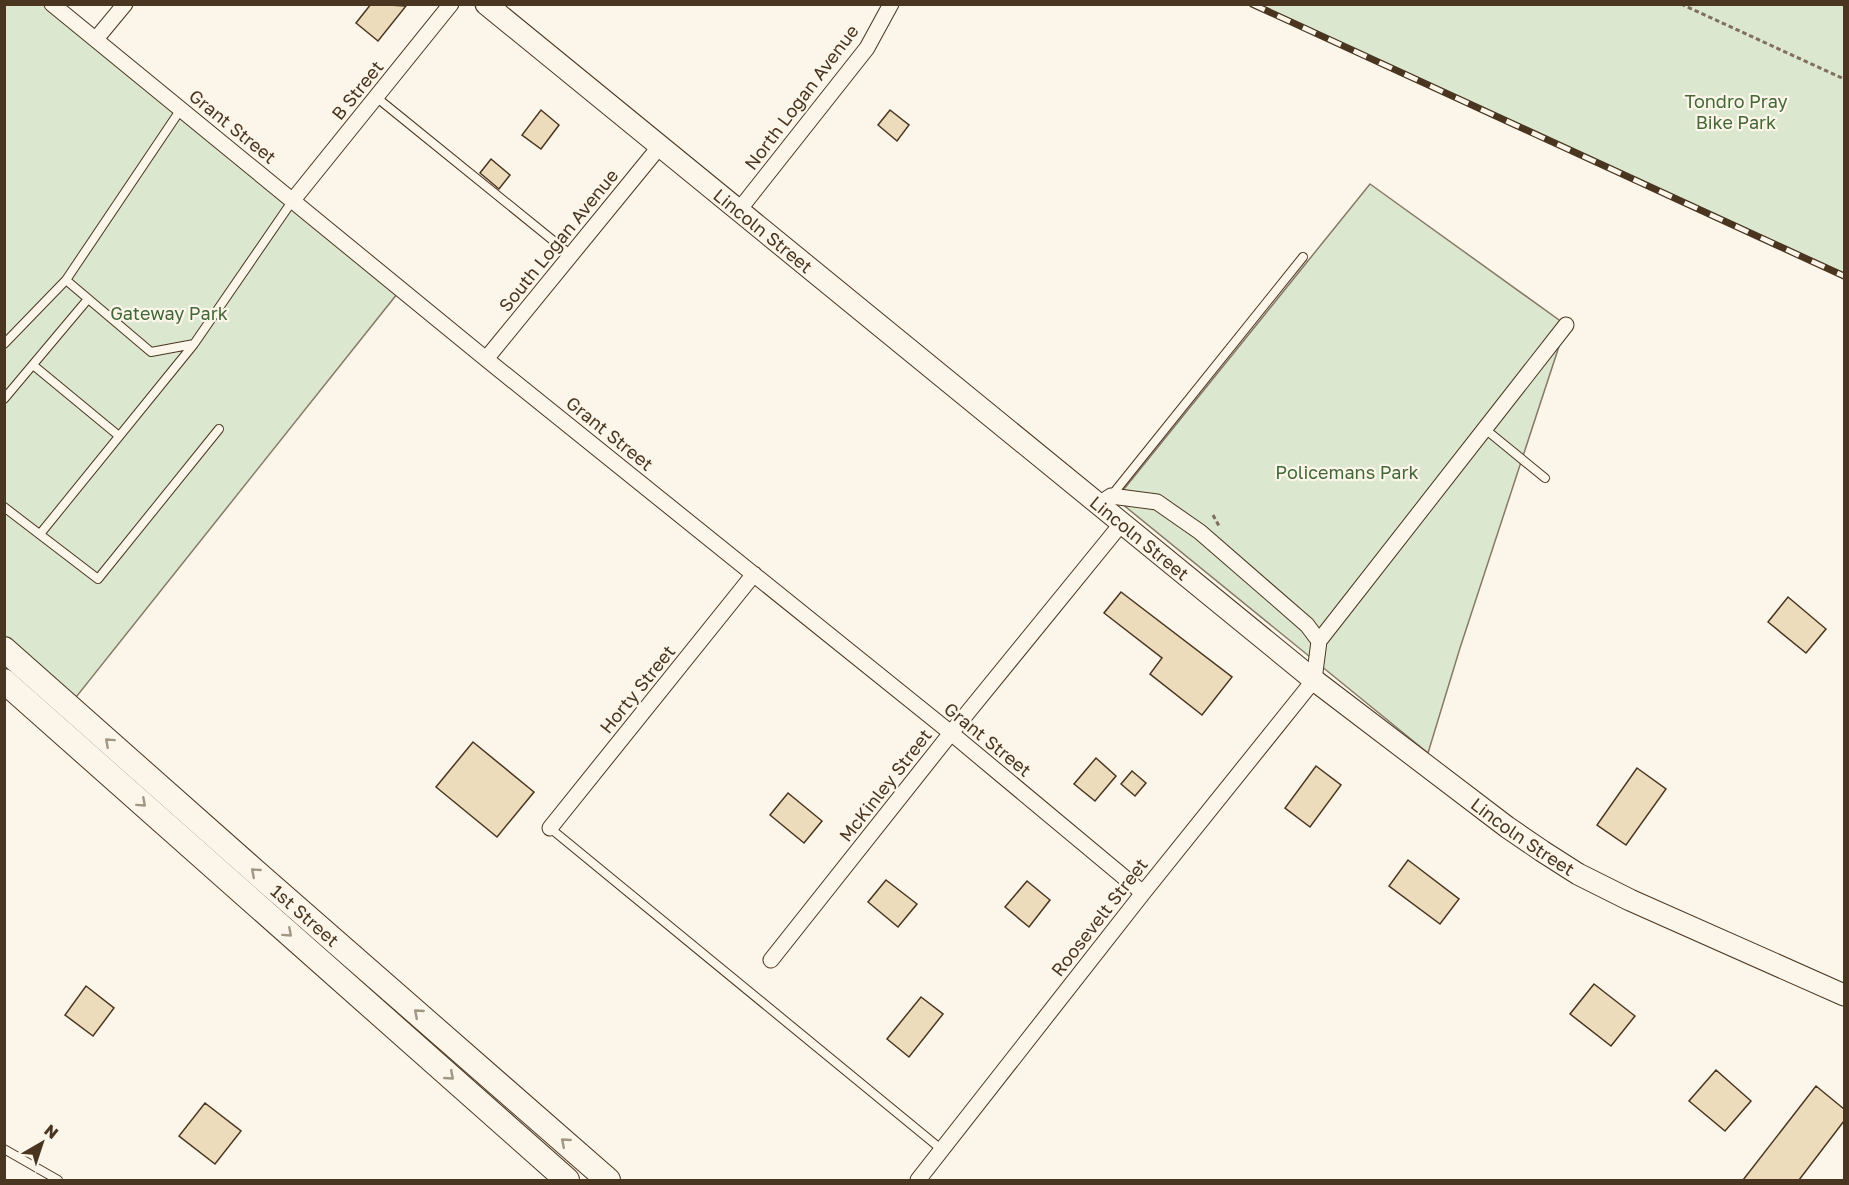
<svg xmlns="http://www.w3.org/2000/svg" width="1849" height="1185" font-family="'Golos Text',sans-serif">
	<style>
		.green { fill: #dce7d0; stroke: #887966; stroke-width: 1.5 }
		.building { fill: #ecdcbc; stroke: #4a3520; stroke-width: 1.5 }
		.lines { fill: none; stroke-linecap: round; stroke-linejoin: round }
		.lane-casing { stroke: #4a3520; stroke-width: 10 }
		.street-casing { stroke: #4a3520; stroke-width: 17 }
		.secondary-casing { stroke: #4a3520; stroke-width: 23 }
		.primary-casing { stroke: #4a3520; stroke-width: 26 }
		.path { stroke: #7f6f5c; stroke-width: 3; stroke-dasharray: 4.5 3; stroke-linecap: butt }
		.lane { stroke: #fbf6e9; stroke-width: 8 }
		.street { stroke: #fbf6e9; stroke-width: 15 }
		.secondary { stroke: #fbf6e9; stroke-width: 21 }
		.primary { stroke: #fbf6e9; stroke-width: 24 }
		.rail-casing { stroke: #4a3520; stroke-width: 7 }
		.rail { stroke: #fbf6e9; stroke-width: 4.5; stroke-dasharray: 14; stroke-linecap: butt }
		.oneway { stroke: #a29684 }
		.labels { text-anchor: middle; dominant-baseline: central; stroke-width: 4.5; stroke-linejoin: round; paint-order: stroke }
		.street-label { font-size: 18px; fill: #4a3520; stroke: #fbf6e9 }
		.park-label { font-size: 18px; fill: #436837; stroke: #fbf6e9 }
	</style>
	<rect width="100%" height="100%" fill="#fbf6e9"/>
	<path class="green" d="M4 5H51L401 289 69 706 5 646Z
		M1253 5H1844V278Z
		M1370 184 1566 325 1460 648 1428 753 1116 499Z"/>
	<path class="building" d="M371 4 406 6 378 41 356 23Z
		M541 110 559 125 541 149 522 135Z
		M890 110 909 125 897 141 878 125Z
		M491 159 510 175 499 189 480 173Z
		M1121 592 1232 677 1202 715 1150 674 1162 658 1104 613Z
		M1788 597 1826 629 1806 653 1768 622Z
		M473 742 534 792 497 837 436 787Z
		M1096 758 1116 776 1095 801 1074 784Z
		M1316 766 1341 785 1310 827 1285 808Z
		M1637 768 1666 789 1626 845 1597 825Z
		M1132 771 1146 783 1135 796 1121 784Z
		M788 793 822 821 804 843 770 815Z
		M1408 860 1459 899 1440 924 1389 886Z
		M886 880 917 904 898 927 868 902Z
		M1027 881 1050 900 1029 927 1005 907Z
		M1594 984 1635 1016 1611 1046 1570 1014Z
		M86 986 114 1008 93 1036 65 1015Z
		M921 997 943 1014 909 1057 887 1039Z
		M1716 1070 1751 1101 1725 1131 1689 1101Z
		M1816 1086 1844 1109V1121L1799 1180H1743Z
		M205 1103 241 1131 215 1164 179 1136Z"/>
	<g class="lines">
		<g class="lane-casing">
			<path id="lane" d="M376 97 571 255
				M181 109 66 280 151 352 194 344 293 200
				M4 344 66 280
				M33 365 119 436
				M4 399 88 299
				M1485 429 1545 478
				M1112 495 1303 257
				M4 507 98 579 219 429
				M40 534 194 344
				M550 828 941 1149
				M4 1149 58 1180"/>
		</g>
		<g class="street-casing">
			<path id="street" d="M52 4 486 359 951 733 1143 893
				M96 39 125 4
				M293 200 451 4
				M739 210 867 48 891 4
				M486 359 660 146
				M1099 504 1111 496 1157 502 1200 532 1307 625 1319 641
				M550 828 754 574
				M771 960 951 733 1122 523
				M918 1180 1143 893 1314 680 1319 641 1566 325"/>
		</g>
		<g class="secondary-casing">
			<g id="secondary">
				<path id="s1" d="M486 4 1314 680 1507 827 1542 851 1578 874 1630 900 1844 995"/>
			</g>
		</g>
		<g class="primary-casing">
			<g id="primary">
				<path id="s2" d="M4 649 258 874 608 1180"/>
				<path d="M4 681 567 1180"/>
			</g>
		</g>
		<path class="path" d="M1681 4 1844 79
			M1213 515 1219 526"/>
		<use href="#lane" class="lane"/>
		<use href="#street" class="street"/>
		<use href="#secondary" class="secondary"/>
		<use href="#primary" class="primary"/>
		<g class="rail-casing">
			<path id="rail" d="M1252 4 1844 276"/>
		</g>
		<use href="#rail" class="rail"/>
	</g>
	<defs><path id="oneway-chevron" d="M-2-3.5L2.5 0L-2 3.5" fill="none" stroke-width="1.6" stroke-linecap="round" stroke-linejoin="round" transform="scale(1.5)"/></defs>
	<g class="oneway">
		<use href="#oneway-chevron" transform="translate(109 742) rotate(-138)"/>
		<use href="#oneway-chevron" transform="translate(142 803) rotate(42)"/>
		<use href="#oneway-chevron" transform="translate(255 872) rotate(-139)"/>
		<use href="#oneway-chevron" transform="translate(288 933) rotate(42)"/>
		<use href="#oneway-chevron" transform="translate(418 1013) rotate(-139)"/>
		<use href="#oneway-chevron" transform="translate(450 1076) rotate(41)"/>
		<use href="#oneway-chevron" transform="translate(565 1142) rotate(-139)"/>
	</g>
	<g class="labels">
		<g class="street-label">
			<text transform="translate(357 90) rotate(-51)">B Street</text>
			<text transform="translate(801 97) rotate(-53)">North Logan Avenue</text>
			<text transform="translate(233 126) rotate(39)">Grant Street</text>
			<text stroke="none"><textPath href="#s1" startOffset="358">Lincoln Street</textPath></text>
			<text transform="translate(558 240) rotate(-51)">South Logan Avenue</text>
			<text transform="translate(610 433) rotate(39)">Grant Street</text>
			<text stroke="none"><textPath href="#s1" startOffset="844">Lincoln Street</textPath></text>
			<text transform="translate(637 689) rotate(-51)">Horty Street</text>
			<text transform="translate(988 739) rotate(39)">Grant Street</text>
			<text transform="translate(885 785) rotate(-52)">McKinley Street</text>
			<text stroke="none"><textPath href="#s1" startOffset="1330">Lincoln Street</textPath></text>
			<text stroke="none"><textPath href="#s2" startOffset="402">1st Street</textPath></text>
			<text transform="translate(1099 917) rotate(-52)">Roosevelt Street</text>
		</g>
		<g class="park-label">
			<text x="1736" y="101">Tondro Pray<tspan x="1736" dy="21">Bike Park</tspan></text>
			<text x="169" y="313">Gateway Park</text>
			<text x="1347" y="472">Policemans Park</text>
		</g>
	</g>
	<rect width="1849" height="1185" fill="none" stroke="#4a3520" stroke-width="12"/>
	<g transform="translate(42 1143) rotate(39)" stroke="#fbf6e9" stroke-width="4.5" paint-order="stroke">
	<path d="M0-4.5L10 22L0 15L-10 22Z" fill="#4a3520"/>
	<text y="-9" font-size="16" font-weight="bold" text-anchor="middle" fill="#4a3520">N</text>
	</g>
</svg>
